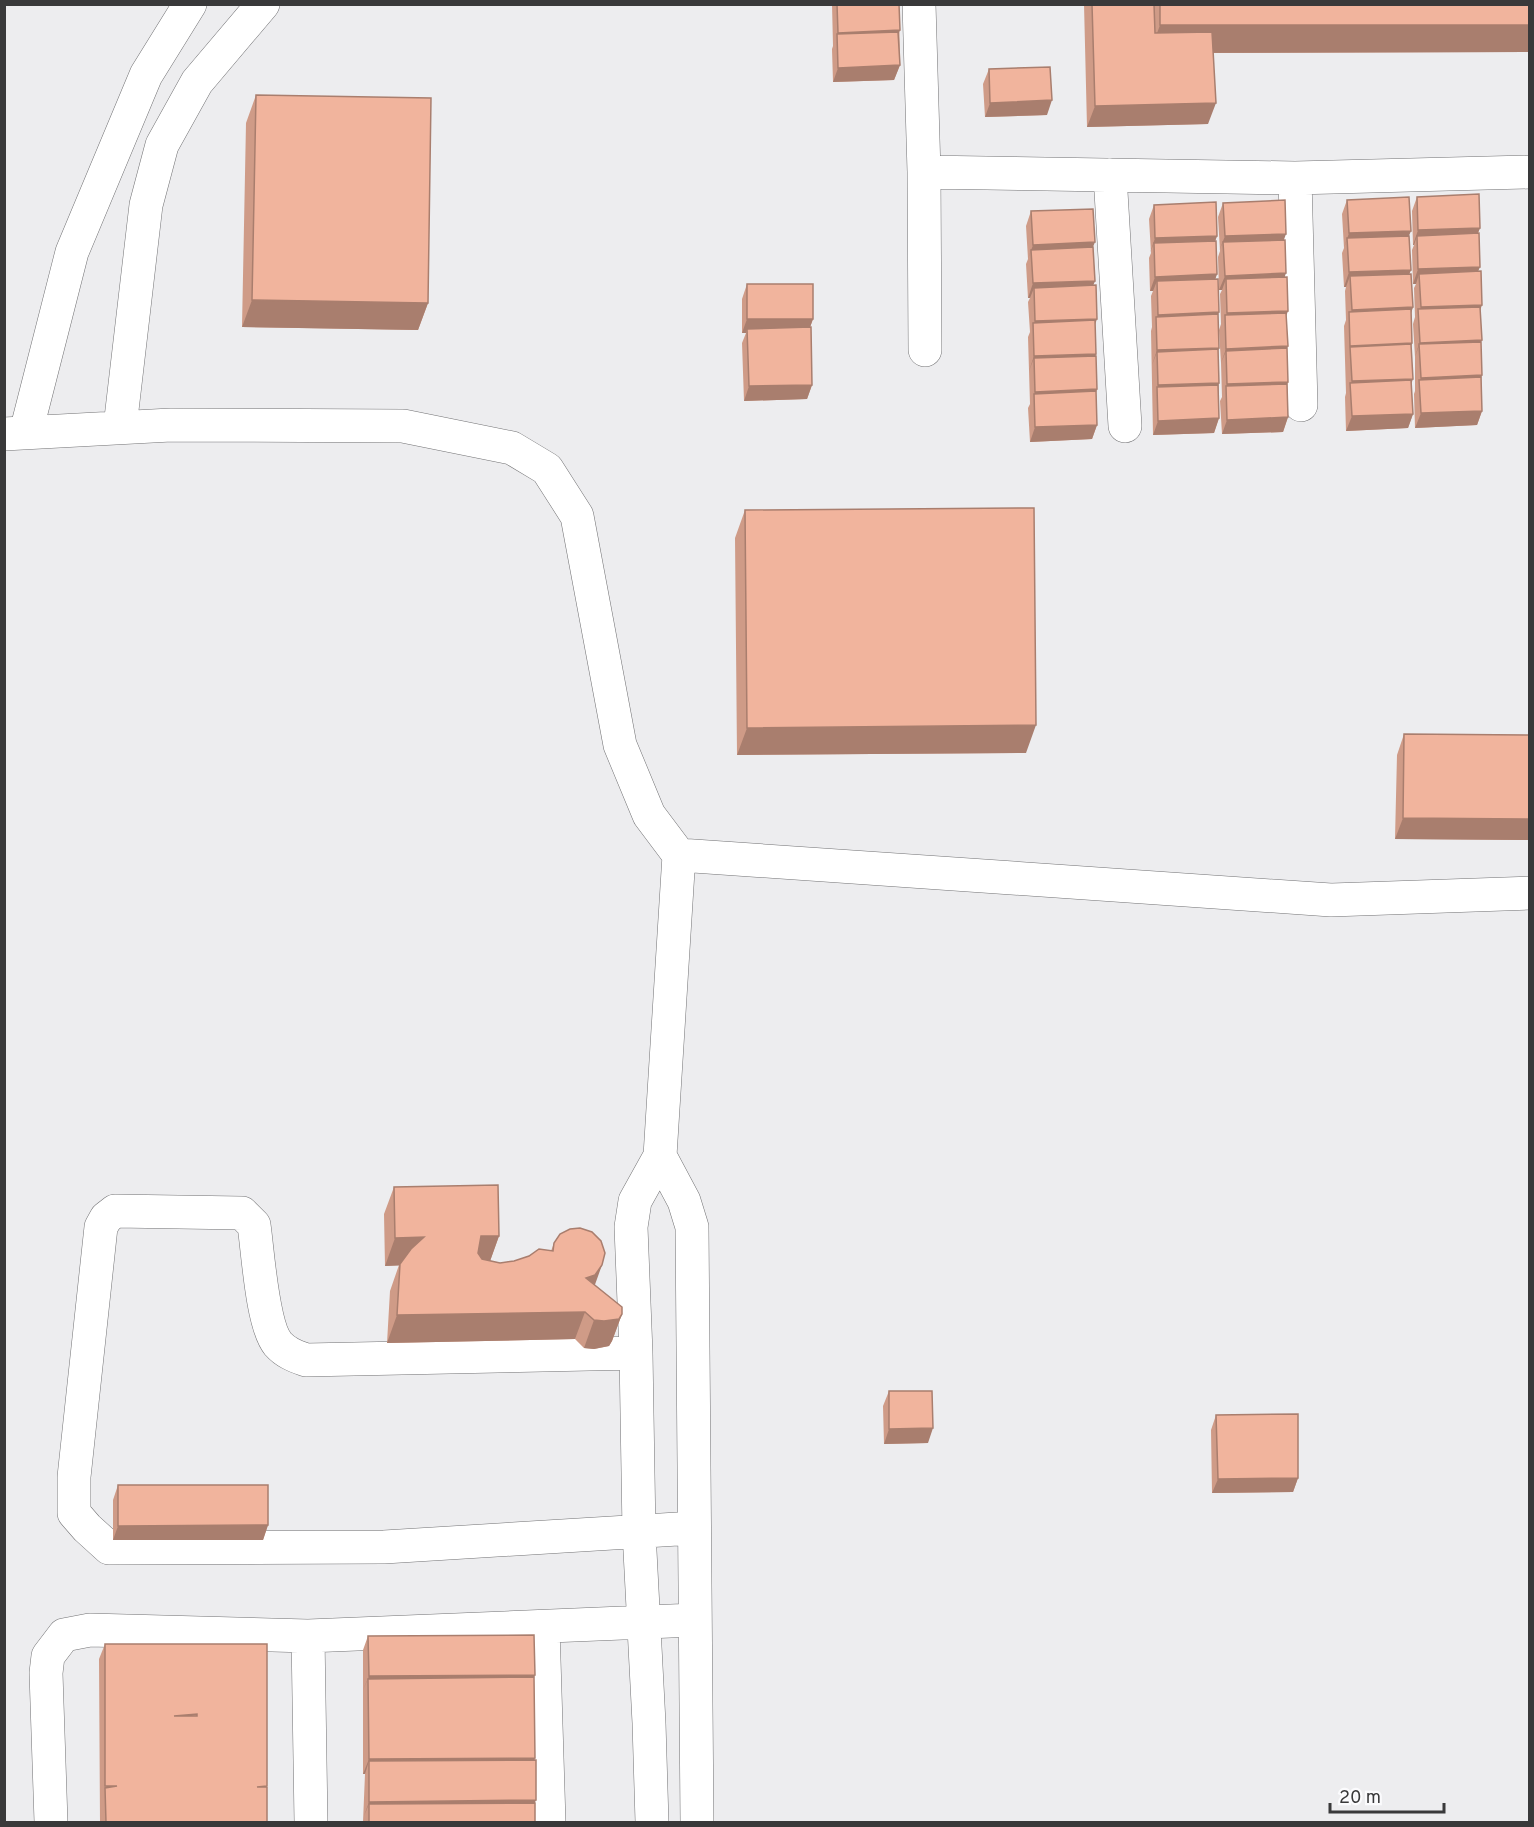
<svg xmlns="http://www.w3.org/2000/svg" width="1534" height="1827" font-family="Overpass,sans-serif">
	<style>
		.lines { fill: none; stroke-linecap: round; stroke-linejoin: round }
		.minor-casing { stroke: #727274; stroke-width: 34 }
		.minor { stroke: #fff; stroke-width: 33 }
		.wall { fill: #cf9b87 }
		.shaded-wall { fill: #a97e6e }
		.building { fill: #f1b49d; stroke: #a97e6e; stroke-width: 1.5; fill-rule: evenodd }
	</style>
	<rect width="100%" height="100%" fill="#ededef"/>
	<g class="lines">
		<g class="minor-casing">
			<path id="minor" d="M919 4 924 172 1295 178 1530 172
				M924 172 925 350
				M1110 175 1125 426
				M1295 178 1301 405
				M120 427 146 205 162 145 197 82 263 4
				M26 432 72 252 146 75 190 4
				M4 434 171 425 403 426 512 448 547 469 577 516 620 745 649 815 679 855 1331 900 1530 893
				M660 1156 684 1201 692 1227 697 1822
				M636 1353 306 1360C295 1356 286 1353 278 1344 262 1325 258 1252 254 1225L242 1213 115 1211 106 1218 101 1227 74 1477V1513L87 1528 109 1548 384 1547 694 1528
				M543 1627 549 1822
				M308 1636 311 1822
				M51 1822 46 1673 48 1656 64 1635 90 1630 308 1636 695 1620
				M652 1822 649 1723 639 1532 636 1353 631 1227 635 1201 660 1156 679 855"/>
		</g>
		<use href="#minor" class="minor"/>
	</g>
	<path class="wall" d="M832 4H899L900 65 894 80 833 82 832 49 833 46Z
		M1084 4H1530V52L1213 53 1208 124 1087 127Z
		M989 69 1047 115 985 117 983 84Z
		M256 95 428 303 418 330 242 327 246 123Z
		M1417 197 1480 228 1478 233V271L1480 309 1482 411 1477 425 1415 428 1414 394 1415 391V357L1413 324 1415 317 1414 288 1416 284H1413L1412 250 1414 245H1413L1412 211Z
		M1347 200 1409 236 1411 270 1409 274 1413 307 1411 313 1412 343 1411 346V383L1413 414 1408 428 1346 431 1345 397 1346 393 1344 326 1346 320 1345 291 1346 287H1344L1342 253 1344 248 1342 214Z
		M1223 203 1284 240 1288 417 1283 432 1222 434 1220 401 1222 397 1221 363 1219 330 1221 324 1220 294 1222 290H1219L1218 257 1220 251 1218 217Z
		M1154 205 1217 236 1215 241 1217 274 1215 279 1218 317 1219 418 1214 433 1153 435 1151 331 1152 327 1151 296 1153 291H1150L1149 258 1151 253 1149 219Z
		M1031 211 1093 247 1095 281 1093 285 1097 389 1096 392 1097 425 1092 439 1030 442 1028 408 1030 404 1028 337 1030 332 1028 302 1030 298H1028L1026 264 1028 259 1026 226Z
		M747 284 813 319 810 327 812 385 807 399 744 401 742 343 746 333H742V299Z
		M745 510 1026 753 737 755 735 538Z
		M1404 734 1530 735V840L1395 839 1397 755Z
		M394 1187 499 1236 490 1261 500 1263 514 1261 551 1251 554 1243 622 1314 612 1341 609 1346 594 1349 584 1348 575 1339 387 1343 390 1291 399 1265 385 1266 384 1214Z
		M889 1391 928 1443 884 1444 883 1406Z
		M1216 1415 1298 1478 1293 1492 1212 1493 1211 1430Z
		M118 1485 268 1525 263 1540H113V1500Z
		M368 1636 534 1677 535 1822H363L365 1774H363V1650Z
		M105 1644H267V1822H100L99 1659Z"/>
	<path class="shaded-wall" d="M1160 25H1530V52L1150 53Z
		M900 30 894 44 837 36 838 33Z
		M900 65 894 80 833 82 838 68Z
		M1052 100 1047 115 985 117 990 103Z
		M1216 103 1208 124 1087 127 1095 106Z
		M1480 228 1474 242 1417 236 1414 245H1413L1418 230Z
		M1411 231 1405 245 1347 238 1344 248 1349 233Z
		M1286 234 1281 248 1223 242 1219 251 1225 236Z
		M1217 236 1212 250 1154 243 1150 253 1155 238Z
		M1095 242 1089 257 1031 250 1028 259 1033 245Z
		M1480 267 1474 281 1419 274 1416 284H1413L1418 269Z
		M1411 270 1405 284 1350 276 1346 287H1344L1349 272Z
		M1286 273 1281 288 1226 279 1222 290H1219L1225 276Z
		M1217 274 1212 289 1157 281 1153 291H1150L1155 277Z
		M1095 281 1089 295 1034 288 1030 298H1028L1033 283Z
		M252 300 428 303 418 330 242 327Z
		M1482 305 1477 319 1419 313 1421 307Z
		M1413 307 1408 322 1349 316 1352 310Z
		M1288 311 1283 325 1225 319 1227 313Z
		M1219 312 1214 327 1156 319 1158 315Z
		M747 319H813L808 333 747 329 746 333H742Z
		M1097 319 1092 333 1033 327 1035 321Z
		M1482 340 1476 354 1419 344 1415 357 1420 343Z
		M1412 343 1407 358 1350 347V346Z
		M1288 346 1282 361 1226 351 1221 363 1226 349Z
		M1219 348 1213 362 1157 352 1152 365 1157 350Z
		M1096 354 1091 368 1034 358 1029 371 1034 356Z
		M1482 375 1477 390 1420 381 1421 378Z
		M1413 379 1408 393 1350 386 1352 381Z
		M1288 382 1283 396 1226 387 1227 384Z
		M1219 383 1214 397 1157 389 1158 385Z
		M812 385 807 399 744 401 749 386Z
		M1097 389 1092 404 1034 396 1035 392Z
		M1482 411 1477 425 1415 428 1421 413Z
		M1413 414 1408 428 1346 431 1352 416Z
		M1288 417 1283 432 1222 434 1227 420Z
		M1219 418 1214 433 1153 435 1158 421Z
		M1097 425 1092 439 1030 442 1035 427Z
		M1036 725 1026 753 737 755 747 728Z
		M1403 818 1530 819V840L1395 839Z
		M481 1236H499L489 1264H471Z
		M424 1237 414 1265 385 1266 395 1238Z
		M602 1265 592 1293 586 1278Z
		M585 1312 575 1339 387 1343 397 1315Z
		M622 1314 612 1341 609 1346 594 1349 584 1348 594 1320Z
		M933 1428 928 1443 884 1444 889 1429Z
		M1298 1478 1293 1492 1212 1493 1218 1479Z
		M268 1525 263 1540H113L118 1526Z
		M535 1675 530 1690 368 1679 363 1690 369 1676Z
		M535 1758 530 1773 369 1761 365 1774H363L369 1759Z
		M536 1800 530 1815 369 1804 364 1816 369 1802Z"/>
	<path class="building" d="M837 4H899L900 30 838 33Z
		M1092 4H1154L1155 33 1212 32 1216 103 1095 106Z
		M1160 4H1530V25H1160Z
		M898 32 900 65 838 68 837 34Z
		M1050 67 1052 100 990 103 989 69Z
		M256 95 431 98 428 303 252 300Z
		M1479 194 1480 228 1418 230 1417 197Z
		M1409 197 1411 231 1349 233 1347 200Z
		M1285 200 1286 234 1225 236 1223 203Z
		M1216 202 1217 236 1155 238 1154 205Z
		M1093 209 1095 242 1033 245 1031 211Z
		M1479 233 1480 267 1418 269 1417 236Z
		M1409 236 1411 270 1349 272 1347 238Z
		M1285 240 1286 273 1225 276 1223 242Z
		M1216 241 1217 274 1155 277 1154 243Z
		M1093 247 1095 281 1033 283 1031 250Z
		M1481 271 1482 305 1421 307 1419 274Z
		M1411 274 1413 307 1352 310 1350 276Z
		M1287 277 1288 311 1227 313 1226 279Z
		M1218 279 1219 312 1158 315 1157 281Z
		M747 284H813V319H747Z
		M1096 285 1097 319 1035 321 1034 288Z
		M1480 307 1482 340 1420 343 1418 309Z
		M1411 309 1412 343 1350 346 1349 312Z
		M1286 313 1288 346 1226 349 1225 315Z
		M1218 314 1219 348 1157 350 1156 317Z
		M1095 320 1096 354 1034 356 1033 323Z
		M811 327 812 385 749 386 747 329Z
		M1481 342 1482 375 1421 378 1419 344Z
		M1411 344 1413 379 1352 381 1350 347Z
		M1287 348 1288 382 1227 384 1226 351Z
		M1218 349 1219 383 1158 385 1157 352Z
		M1096 356 1097 389 1035 392 1034 358Z
		M1481 377 1482 411 1421 413 1419 380Z
		M1411 380 1413 414 1352 416 1350 383Z
		M1287 384 1288 417 1227 420 1226 386Z
		M1218 385 1219 418 1158 421 1157 387Z
		M1096 391 1097 425 1035 427 1034 394Z
		M1034 508 1036 725 747 728 745 510Z
		M1404 734 1530 735V819L1403 818Z
		M498 1185 499 1236H481L478 1253 482 1259 500 1263 514 1261 529 1256 539 1249 553 1251 554 1243 560 1234 570 1229 580 1228 592 1232 601 1241 605 1253 602 1265 595 1275 586 1278 622 1307V1314L619 1319 604 1321 594 1320 585 1312 397 1315 400 1264 411 1249 424 1237 395 1238 394 1187Z
		M889 1391H932L933 1428 889 1429Z
		M1298 1414V1478L1218 1479 1216 1415Z
		M118 1485H268V1525L118 1526Z
		M534 1635 535 1675 369 1676 368 1636Z
		M105 1644H267V1786L257 1787H267V1822H106L105 1788 117 1786H105ZM197 1714V1716H174Z
		M534 1677 535 1758 369 1759 368 1679Z
		M536 1760V1800L369 1802V1761Z
		M535 1803V1822H369V1804Z"/>
	<rect width="1534" height="1827" fill="none" stroke="#39393a" stroke-width="12"/>
	<path d="M1330 1803v9h114v-9" fill="none" stroke="#39393a" stroke-width="3"/>
	<text x="1339" y="1803" font-size="18" fill="#39393a" stroke="#fbfbfd" stroke-width="4.5" paint-order="stroke">20 m</text>
</svg>
